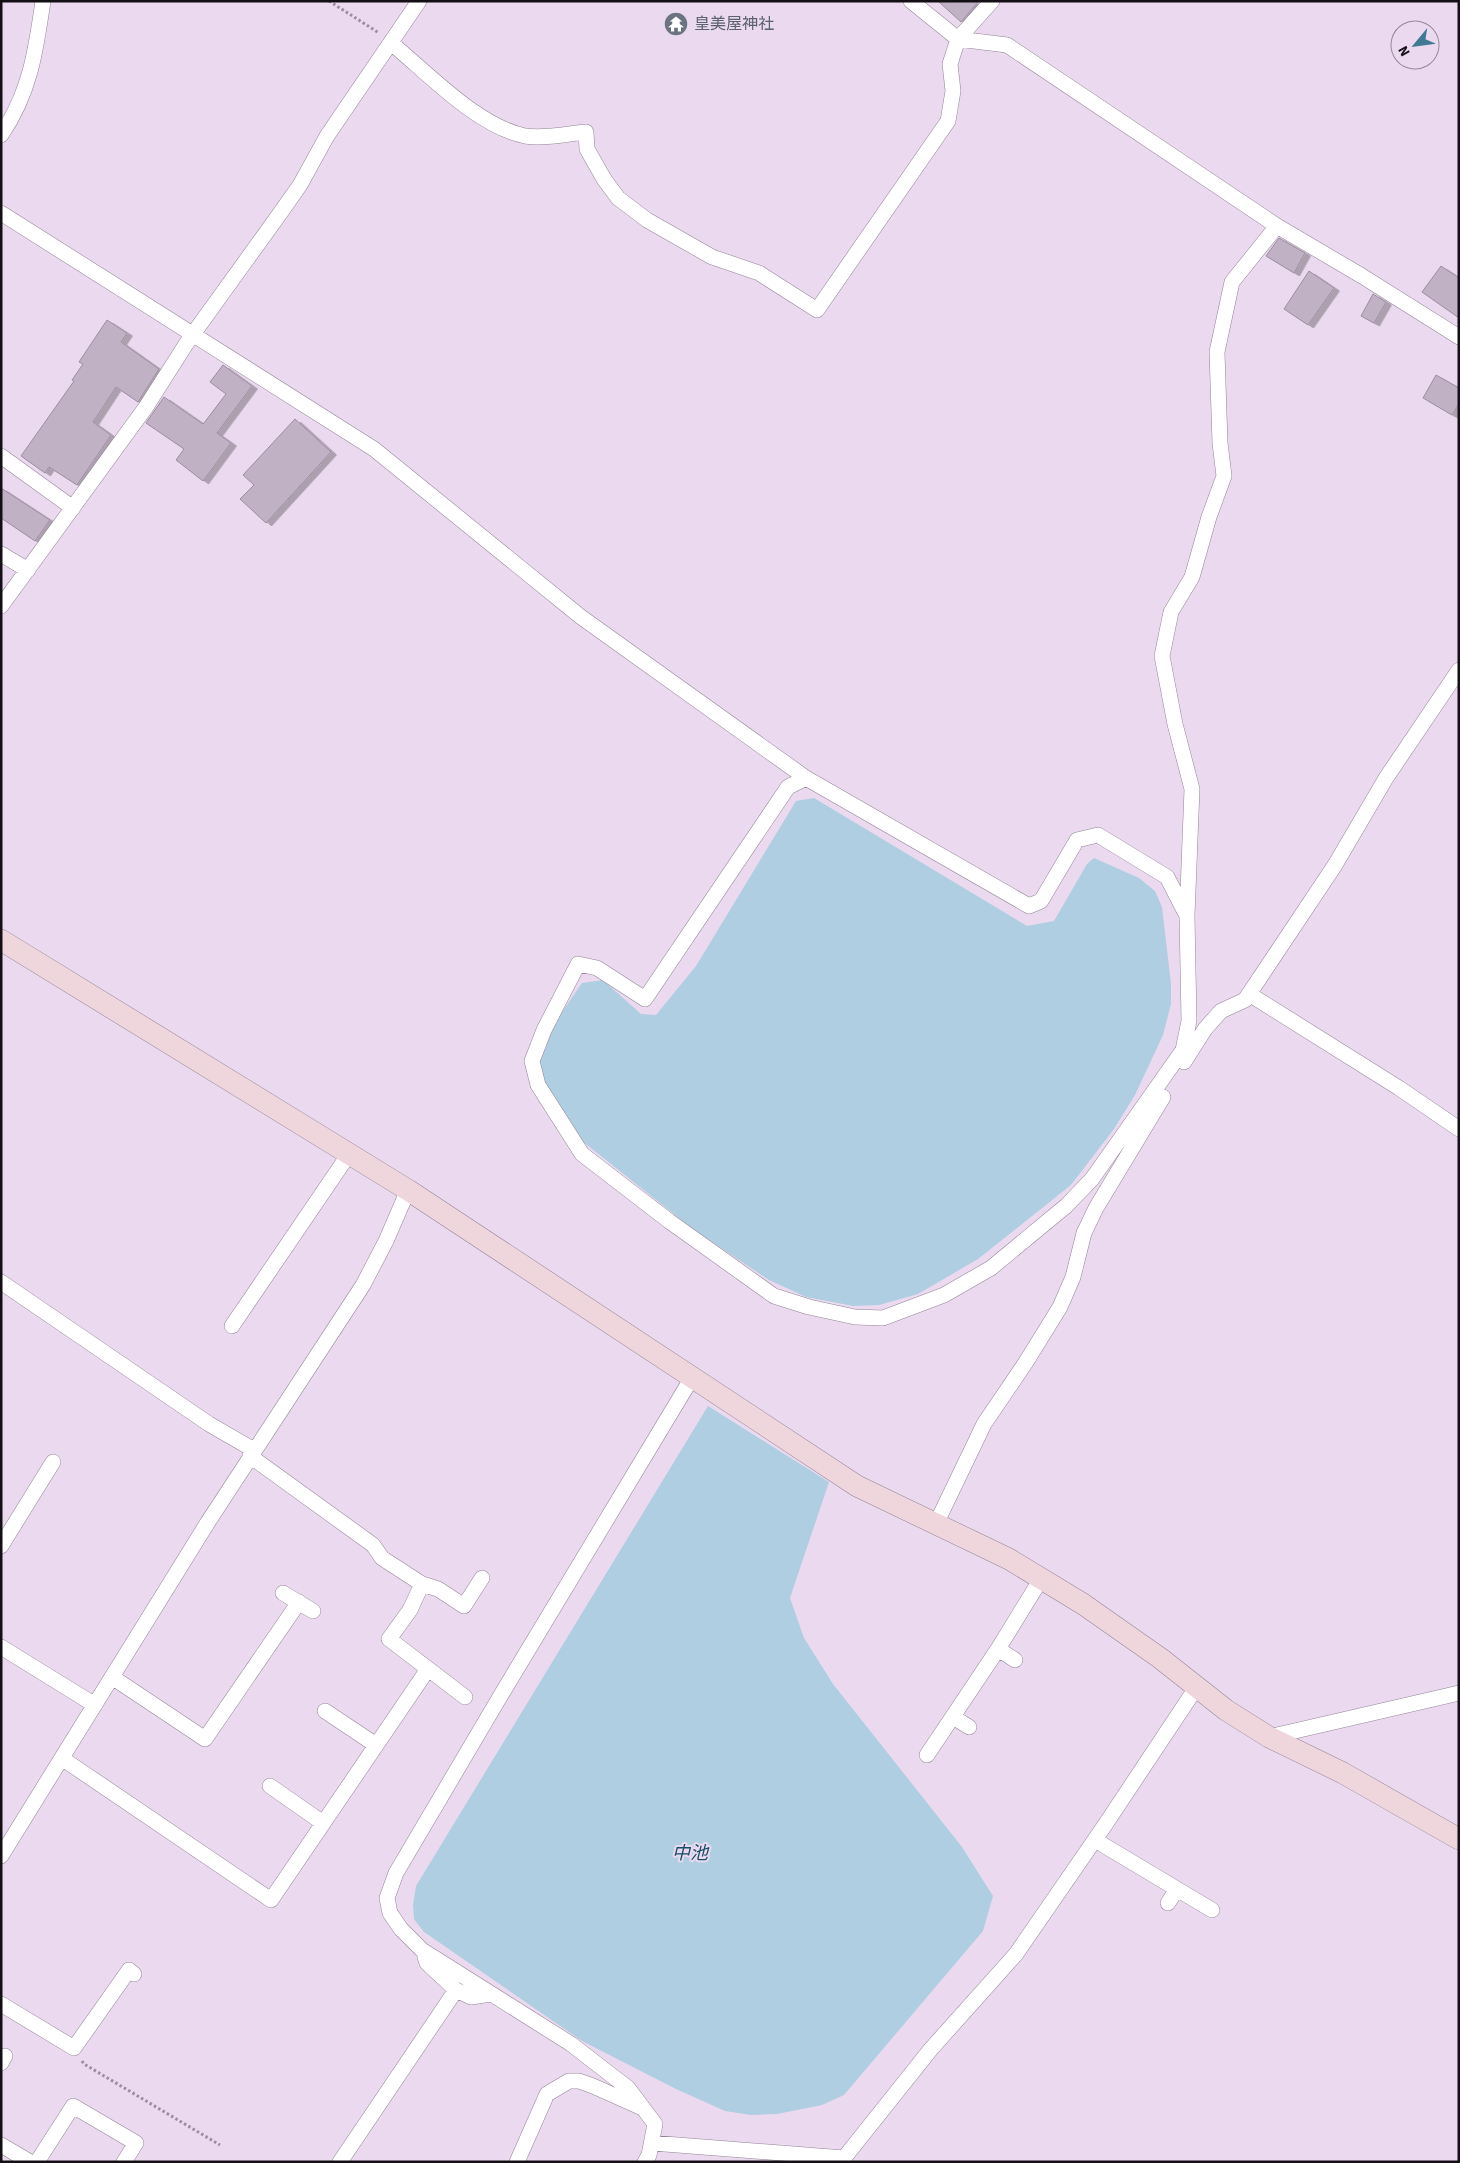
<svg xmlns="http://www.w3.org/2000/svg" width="1460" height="2163" font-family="'Source Sans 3','Noto Sans JP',sans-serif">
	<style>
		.water { fill: #afcee1 }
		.building { fill: #c1b1c5; stroke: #9d8da0; filter: url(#shadow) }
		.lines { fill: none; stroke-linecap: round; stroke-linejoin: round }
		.street-casing { stroke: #938497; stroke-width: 16 }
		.secondary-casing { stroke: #938497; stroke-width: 22 }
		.path { stroke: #9a8d9d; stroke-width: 3; stroke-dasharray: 2.5 2.5; stroke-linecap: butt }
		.street { stroke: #fff; stroke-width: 15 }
		.secondary { stroke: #efd6dd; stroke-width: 21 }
		.labels { text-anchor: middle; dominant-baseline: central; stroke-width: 4; stroke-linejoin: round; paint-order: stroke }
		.worship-label { font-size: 16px; fill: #5b616d; stroke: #ebdaef; text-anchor: start }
		.water-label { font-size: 18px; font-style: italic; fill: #154c68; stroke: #ebdaef }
	</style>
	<defs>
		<filter id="shadow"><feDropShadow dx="5.5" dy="3" stdDeviation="0" flood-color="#0004"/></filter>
	</defs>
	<rect width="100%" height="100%" fill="#ebdaef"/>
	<path class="water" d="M814 798 1027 926 1054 921 1087 864 1094 858 1139 878 1155 891 1162 907 1171 984V1004L1163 1035 1135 1095 1114 1129 1071 1185 978 1259 918 1294 879 1305 853 1306 806 1297 769 1280 694 1230 572 1133 548 1092 538 1058 551 1028 582 983 603 980 641 1014 656 1015 696 966 796 801Z
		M708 1406 829 1482 790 1598 804 1638 833 1684 962 1847 993 1896 983 1931 844 2095 822 2105 777 2114 751 2115 725 2111 676 2089 582 2041 424 1932 414 1919 413 1905 416 1886Z"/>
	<path class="building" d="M938 1H979L961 22Z
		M1279 238 1305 253 1294 273 1266 256Z
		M1441 266 1459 278V318L1422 292Z
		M1309 271 1334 288 1308 325 1284 309Z
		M1373 294 1386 302 1374 323 1361 316Z
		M107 320 127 333 121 342 159 369 138 402 116 387 93 422 111 435 77 485 49 467 45 473 21 456 74 381 72 380 83 364 79 362Z
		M223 365 252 386 217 433 231 443 203 481 176 460 184 449 146 423 164 397 203 424 204 423 226 394 210 382Z
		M1436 375 1459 388V404L1452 415 1423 398Z
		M295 419 331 452 266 523 240 499 254 485 243 475Z
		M1 488 50 520 35 541 1 518Z"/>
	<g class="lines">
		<g class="street-casing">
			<path id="street" d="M911 1 958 39 1007 45 1277 226 1362 276 1459 337
				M391 43C429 74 477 126 525 136 545 139 566 134 586 132L587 149 604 179 618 198 647 220 712 257 759 273 817 310 948 121 953 91 950 64 958 39 992 1
				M1 135C30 93 36 50 43 1
				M1 213 374 449 581 617 806 778 1029 906 1041 901 1077 840 1098 835 1167 877 1186 914
				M1 456 73 508
				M1 554 28 570
				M1 606 146 407 188 341 281 212 300 185 327 136 419 1
				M806 778 788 787 645 999 597 968 578 964 544 1030 532 1061 538 1085 582 1154 669 1221 774 1296 809 1307 855 1317 883 1318 944 1295 991 1268 1066 1206 1092 1179 1183 1050 1189 1021 1187 916 1192 789 1175 724 1162 656 1171 612 1192 577 1209 517 1224 476 1220 443 1217 352 1232 282 1277 226
				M1249 994 1399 1088 1459 1129
				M1184 1062 1205 1029 1221 1011 1245 1000 1335 865 1386 778 1459 670
				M1 1282 209 1424 254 1450
				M232 1326 349 1154
				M250 1456 373 1545 382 1558 422 1584 438 1589 464 1606 482 1578
				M936 1524 984 1424 1026 1362 1060 1307 1073 1277 1084 1233 1096 1208 1163 1097
				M1 1546 53 1462
				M422 1584 410 1610 389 1639 465 1697
				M283 1593 313 1611
				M1 1647 95 1705
				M998 1649 1015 1660
				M112 1677 205 1739 299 1602
				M325 1711 376 1745
				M953 1717 969 1727
				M1269 1737 1459 1693
				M927 1755 998 1649 1041 1579
				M63 1759 271 1900 428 1669
				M270 1786 323 1823
				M1095 1840 1212 1910
				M1 1856 208 1522 363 1285 386 1241 408 1190
				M1168 1903 1177 1889
				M425 1957 427 1963 456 1990
				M1 2004 74 2048 129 1970 134 1974
				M1 2063 5 2056
				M652 2143 844 2158 931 2049 1016 1954 1105 1825 1196 1688
				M1 2145 30 2162
				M37 2162 73 2106 136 2143 124 2162
				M340 2162 456 1990 471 1997 491 1994
				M517 2162 547 2094 569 2081H579L593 2086 640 2107
				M645 2162 649 2155 655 2124 628 2088 571 2044 422 1950 401 1929 390 1913 387 1898 396 1873 501 1695 693 1376"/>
		</g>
		<g class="secondary-casing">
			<path id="secondary" d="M1 940 408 1190 857 1486 1009 1559 1083 1604 1160 1658 1226 1710 1269 1737 1343 1773 1459 1839"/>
		</g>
		<path class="path" d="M329 1 379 33
			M82 2061 84 2064 220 2145"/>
		<use href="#street" class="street"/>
		<use href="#secondary" class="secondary"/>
	</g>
	<defs>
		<g id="temple-disc" transform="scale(1.25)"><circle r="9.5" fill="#6b7280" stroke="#ebdaef"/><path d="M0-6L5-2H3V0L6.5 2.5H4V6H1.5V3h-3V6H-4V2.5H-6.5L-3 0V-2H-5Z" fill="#fff"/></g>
	</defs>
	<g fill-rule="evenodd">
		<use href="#temple-disc" x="676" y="24"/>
	</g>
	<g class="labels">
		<g class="worship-label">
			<text x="694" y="24">皇美屋神社</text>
		</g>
		<g class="water-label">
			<text x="690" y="1853">中池</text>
		</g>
	</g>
	<rect width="1460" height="2163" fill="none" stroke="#140e15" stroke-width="5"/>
	<g transform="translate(1415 45) rotate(241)"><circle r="24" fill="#ebdaef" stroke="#958898"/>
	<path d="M0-4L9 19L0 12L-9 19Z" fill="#3f7992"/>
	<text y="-8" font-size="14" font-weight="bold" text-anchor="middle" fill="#140e15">N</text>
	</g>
</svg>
